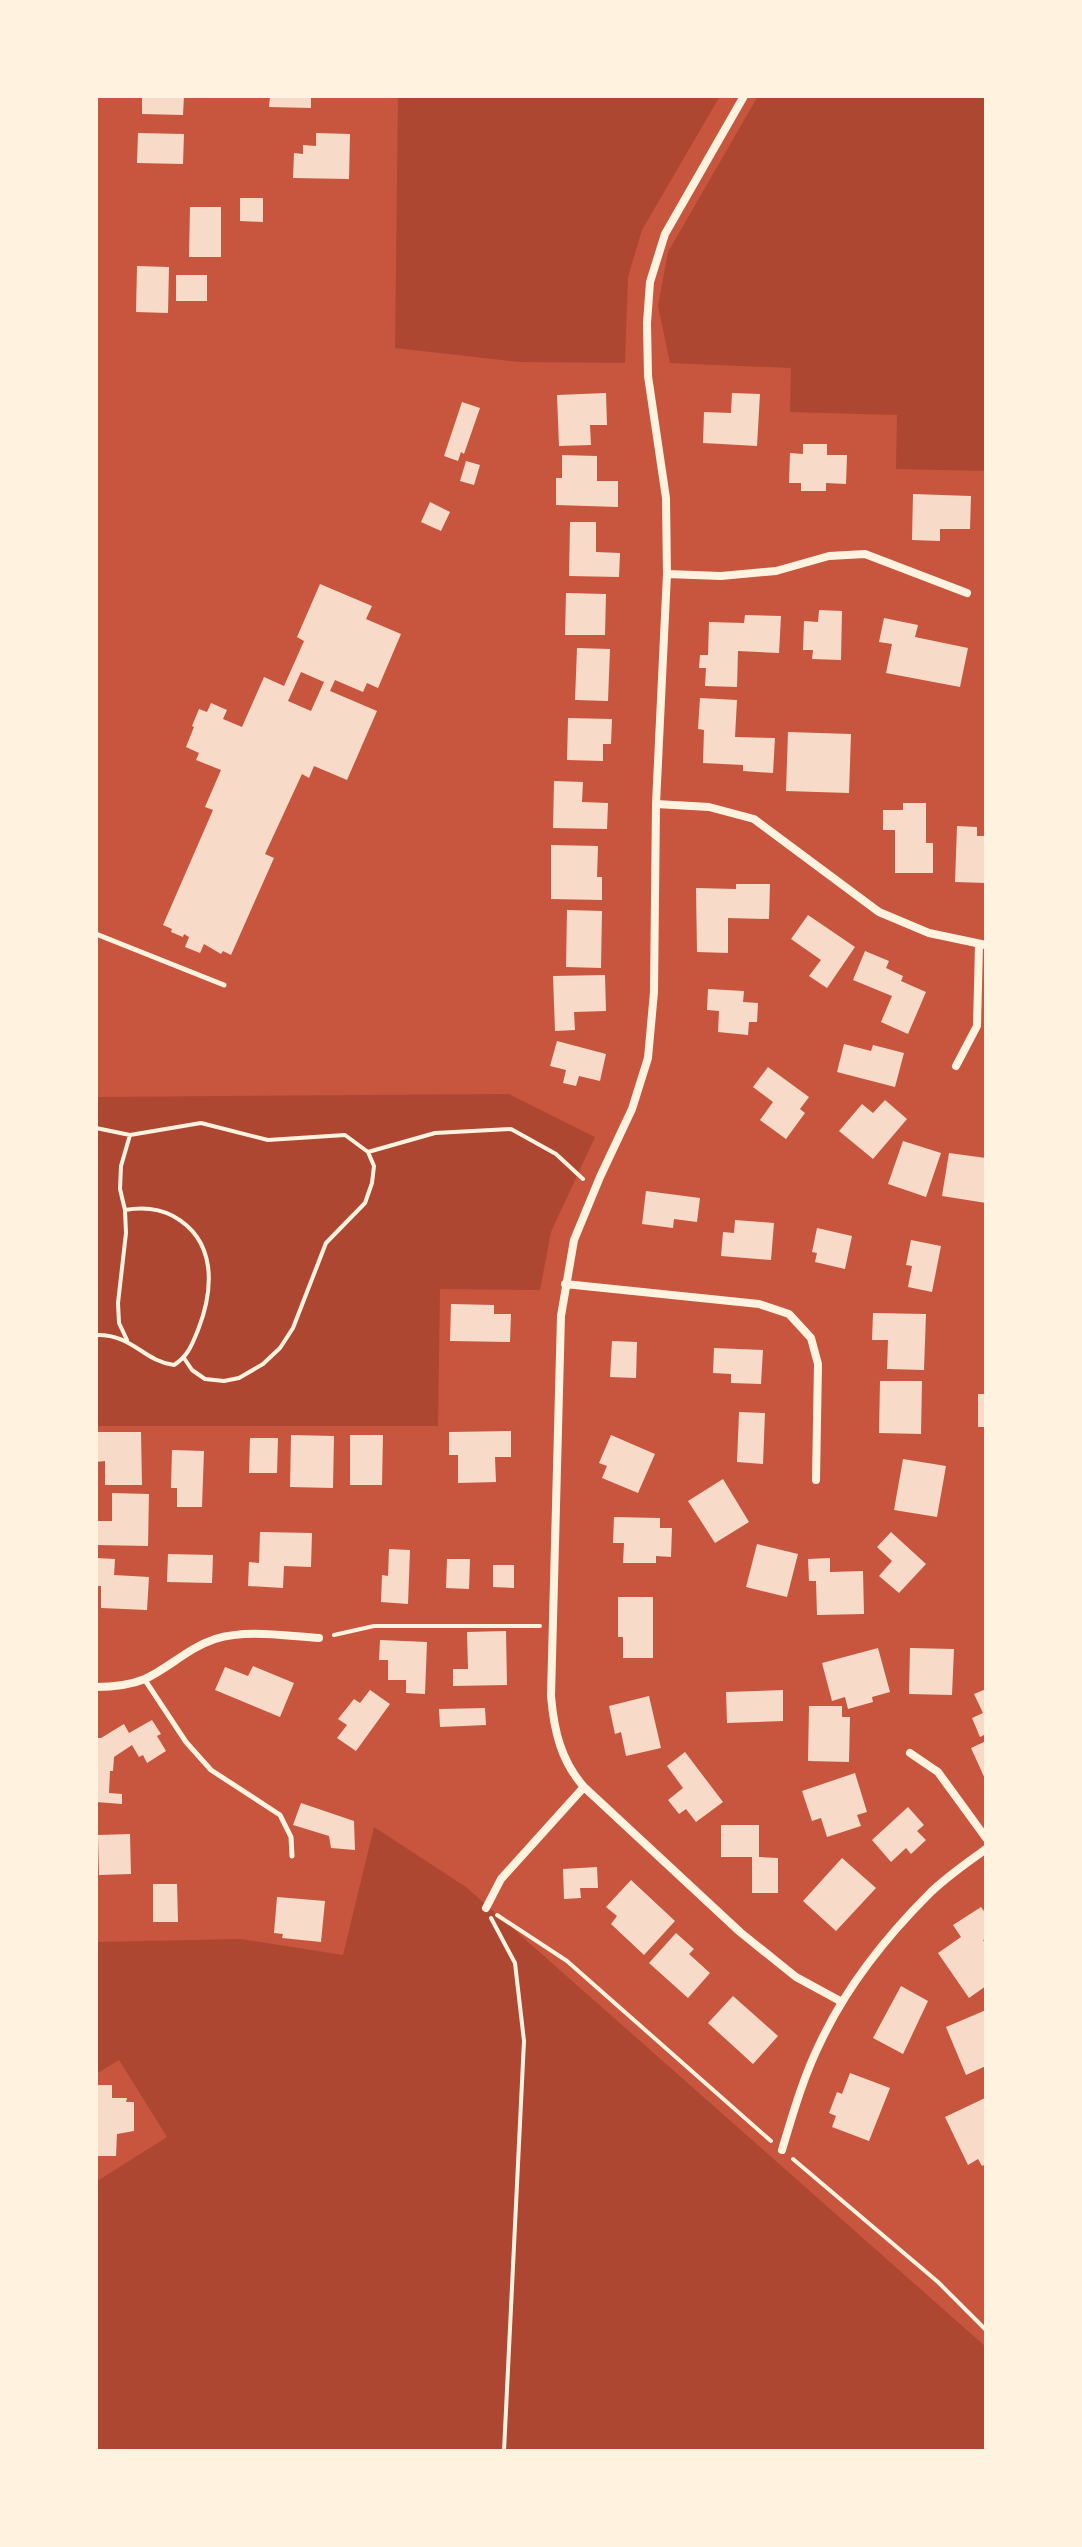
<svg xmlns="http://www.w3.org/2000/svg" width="1082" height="2547" font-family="'Varela Round',sans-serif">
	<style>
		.green { fill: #ae4732 }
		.building { fill: #f7dbc8; fill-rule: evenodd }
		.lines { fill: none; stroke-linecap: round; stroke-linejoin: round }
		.path { stroke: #fff3e0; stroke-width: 4 }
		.service { stroke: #fff3e0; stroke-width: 5 }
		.minor { stroke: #fff3e0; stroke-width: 8 }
	</style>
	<rect width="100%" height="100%" fill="#c8553d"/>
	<path class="green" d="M398 96H720L642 230 628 277 625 363 518 362 395 348Z
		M758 96H986V471L896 469 897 415 790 412 791 368 670 363 658 306 668 252Z
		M509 1094 595 1137 551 1232 540 1290 440 1289 438 1426H96V1097Z
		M374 1827 466 1887 986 2347V2451H96V2176L99 2180 167 2137 119 2060 96 2074V1942L241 1939 343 1955Z"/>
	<path class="building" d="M142 96H184L183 115 142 114Z
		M270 96H311V108L269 107Z
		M138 133 184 134 183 164 137 163Z
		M316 133 350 134 349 179 293 178 294 153 303 154V145L316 146Z
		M240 198H263V222L240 221Z
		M190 207H221V257H189Z
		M137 266 169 267 168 313 136 312Z
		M176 275H207V301H176Z
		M606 393 607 425H590L591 445 559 446 557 395Z
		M732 393 760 394 757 446 703 443 704 412 731 413Z
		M462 402 480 408 464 454 461 452 458 461 444 456Z
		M803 444H827V455H847L846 484 826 483V491H801V483H789L790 453 803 454Z
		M562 455 597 456V481H618V507L556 505V478H562Z
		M466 461 480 465 474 485 460 481Z
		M913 494 971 496 970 529H940V541L912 540Z
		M430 502 450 512 441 531 421 522Z
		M570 522H596V552L620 553 619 577 569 576Z
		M320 584 372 606 366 619 401 634 378 688 367 683 363 692 335 680 330 691 377 711 347 780 314 766 309 778 302 774 265 854 274 858 231 955 223 951 221 954 204 944 200 953 185 947 189 937 184 934 183 937 171 932 172 929 163 925 213 810 205 807 221 770 196 760 199 753 186 747 194 727 192 726 199 709 207 712 211 703 227 710 223 719 242 727 264 677 284 686 304 641 297 637ZM301 672 324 682 311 711 288 701Z
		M566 593 606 594 605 635H565Z
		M819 610 842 611 841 660 812 659 813 650H803L804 621 818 622Z
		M745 615 781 616 779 653 738 651 737 687 705 686 706 668H699L700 655H708L709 622 744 623Z
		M884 618 918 625 915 637 968 648 960 687 886 673 892 644 879 642Z
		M577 648 610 649 608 701 575 700Z
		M700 698 737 700 735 737 775 738 773 773 743 771V765L703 763 704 730 698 729Z
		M568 718 612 719 611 744H603V761L567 760Z
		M788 732 851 734 849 793 786 791Z
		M554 781 583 782 582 802 608 803 607 829 553 828Z
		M903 803H926V843H933V873H895V830H883V810H903Z
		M957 826 977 827V836H986V883L955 882Z
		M551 845 598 846 597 877H602V900L551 899Z
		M736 884H770L769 919 728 918V953L697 952 696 888 736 889Z
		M567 910 602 911 601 968 566 967Z
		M808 915 855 947 827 988 809 976 821 960 791 939Z
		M865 951 889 961 886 968 903 976 901 981 926 992 908 1034 881 1022 892 996 853 980Z
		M605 975 606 1011 574 1012 575 1030 555 1031 553 976Z
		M708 989 744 991 743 1002 758 1003 757 1022H749L748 1035 718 1032 719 1011 707 1010Z
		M557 1041 606 1054 600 1081 579 1076 576 1086 563 1083 566 1070 550 1066Z
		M844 1044 871 1051 873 1045 904 1053 895 1087 837 1072Z
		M768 1067 809 1097 800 1109 805 1113 786 1139 760 1120 773 1102 753 1087Z
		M885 1100 907 1119 873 1159 839 1131 862 1104 873 1113Z
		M903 1141 941 1153 926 1197 888 1184Z
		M949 1153 986 1158V1203L942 1196Z
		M646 1191 700 1198 697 1222 674 1219 673 1228 642 1224Z
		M735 1220 774 1223 771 1260 721 1256 723 1232 734 1233Z
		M817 1228 852 1236 845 1269 815 1262 817 1253 812 1252Z
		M911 1240 941 1246 932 1292 908 1287 912 1266 906 1265Z
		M451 1304 494 1305V1314H511L510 1342 450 1341Z
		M873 1313 926 1314 924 1370 887 1369 888 1340H872Z
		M612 1341 637 1342 636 1378 610 1377Z
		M714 1348 763 1350 761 1384 731 1383V1374L713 1373Z
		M880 1381H922L921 1434 879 1433Z
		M978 1394H986V1427H978Z
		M739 1412 765 1413 763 1464 737 1462Z
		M511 1431V1457H495L496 1482 458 1483V1455H449V1432Z
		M96 1432H141L142 1485H105V1461L96 1462Z
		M291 1435 334 1436 333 1488 290 1487Z
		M350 1435H383L382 1485H350Z
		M611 1435 655 1454 638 1493 602 1478 607 1466 599 1463Z
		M250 1438H278L277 1473H249Z
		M172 1450 204 1451 202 1507H177V1488H171Z
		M903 1459 946 1466 937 1517 894 1510Z
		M723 1479 749 1522 715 1543 688 1501Z
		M112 1493 149 1494 148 1546 96 1545V1521H112Z
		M614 1517 660 1518V1528H672L671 1557 656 1556V1563H623L624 1543H613Z
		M260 1532 312 1533 311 1567 284 1566 283 1588 248 1586 249 1562 259 1563Z
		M891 1532 926 1564 899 1593 879 1576 892 1561 877 1547Z
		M757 1544 798 1554 787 1597 746 1587Z
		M389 1549 410 1550 408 1604 381 1602 382 1575 388 1576Z
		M168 1554 213 1555 212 1583 167 1582Z
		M96 1558 115 1559 114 1575 149 1577 147 1610 101 1608V1586H96Z
		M830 1558V1572L863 1571 864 1614 817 1615 816 1581H809L808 1559Z
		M447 1559H470L469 1589 446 1588Z
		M493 1565H514V1588L493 1587Z
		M618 1597H653V1658H623V1637H618Z
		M506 1631 507 1685 453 1686V1669H468L467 1632Z
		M380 1640 427 1642 425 1694 406 1693V1680H388V1660H379Z
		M878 1648 890 1692 872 1697 873 1702 848 1709 845 1697 832 1701 822 1663Z
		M910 1648 954 1649 952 1695 909 1694Z
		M253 1666 294 1683 280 1717 215 1690 225 1667 248 1676Z
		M986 1689V1734L980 1737 972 1718 983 1713 974 1694Z
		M370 1690 390 1704 356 1751 337 1738 347 1725 338 1719 354 1699 360 1703Z
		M783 1690V1721L727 1723 726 1692Z
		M649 1696 661 1748 626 1756 621 1732 615 1734 609 1706Z
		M809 1706H842V1717H850L849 1762 808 1761Z
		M485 1708 486 1725 440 1727 439 1709Z
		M152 1720 161 1734 157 1736 166 1751 147 1763 143 1755 139 1757 132 1745 114 1757 113 1771H110L109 1793 122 1794V1804L96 1802V1738H101L124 1724 129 1733Z
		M986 1741V1781L971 1748Z
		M685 1752 723 1802 696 1822 686 1809 679 1814 668 1800 683 1788 667 1766Z
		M855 1773 867 1812 857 1815 861 1826 827 1837 821 1818 812 1821 802 1791Z
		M301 1803 354 1821 355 1850 331 1848 329 1836 293 1825Z
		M908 1807 924 1825 917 1831 926 1840 911 1854 906 1848 891 1862 872 1840Z
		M721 1825H759V1857L778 1858V1893H752V1857H721Z
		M130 1834 131 1874 99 1875 98 1835Z
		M842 1858 876 1888 836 1931 803 1901Z
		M597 1867 598 1888H580L581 1898 564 1899 563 1869Z
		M631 1880 675 1921 644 1955 611 1924 617 1916 606 1907Z
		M153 1884H177L178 1922H153Z
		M277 1897 325 1901 321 1942 282 1938 283 1934 274 1933Z
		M981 1907 986 1914V1939L983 1940 986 1944V1986L969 1998 938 1953 961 1937 953 1925Z
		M676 1933 694 1949 689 1954 710 1973 688 1998 649 1963Z
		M901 1986 928 2001 903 2054 873 2038Z
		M733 1996 778 2036 753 2064 708 2023Z
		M986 2010V2066L966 2075 946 2027Z
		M850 2073 890 2088 869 2141 832 2127 836 2116 829 2113 837 2092 842 2094Z
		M96 2085H112V2098H127L126 2102H134V2131L117 2134 116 2156H96Z
		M985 2098 986 2164 982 2166 978 2159 968 2165 945 2117Z"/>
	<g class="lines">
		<path class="path" d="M96 1128 130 1135 201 1123 268 1140 345 1135 368 1152 374 1166 372 1183 365 1203 326 1243 293 1328 280 1348 263 1364 239 1378 224 1381 205 1379 192 1370 184 1358
			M368 1152 435 1133 511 1129 556 1154 583 1179
			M96 1335C133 1334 143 1361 174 1365 188 1356 192 1345 198 1330 214 1289 217 1240 173 1216 158 1208 142 1207 125 1210
			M127 1340 119 1323 118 1303 126 1233 125 1210 120 1189 121 1166 130 1135
			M334 1635 374 1626H540
			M497 1915 567 1961 771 2141
			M491 1918 515 1963 524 2041 504 2451
			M793 2159 938 2282 986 2330"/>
		<path class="service" d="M96 934 224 985
			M145 1680 186 1742 211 1770 280 1815 291 1837 292 1856"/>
		<path class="minor" d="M744 96 665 234 650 282 647 323 648 376 666 498 667 574 656 804 654 992 648 1058 632 1109 600 1177 574 1240 561 1316 551 1696C554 1731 561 1761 584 1787L740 1932 796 1977 842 2002
			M667 574 721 576 776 571 829 556 865 554 967 593
			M656 804 709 807 754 819 879 912 929 933 986 945
			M956 1066 977 1026 979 945
			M565 1284 759 1304 789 1314 811 1338 818 1364 816 1480
			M96 1687C112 1687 130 1685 145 1679 169 1668 188 1648 215 1639 247 1629 286 1636 319 1638
			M910 1753 938 1772 986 1838
			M486 1908 501 1879 584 1787
			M782 2150C793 2113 804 2075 821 2041 847 1986 886 1937 929 1894 946 1877 967 1863 986 1849"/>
	</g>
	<rect width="1082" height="2547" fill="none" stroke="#fff3e0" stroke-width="196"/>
</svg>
